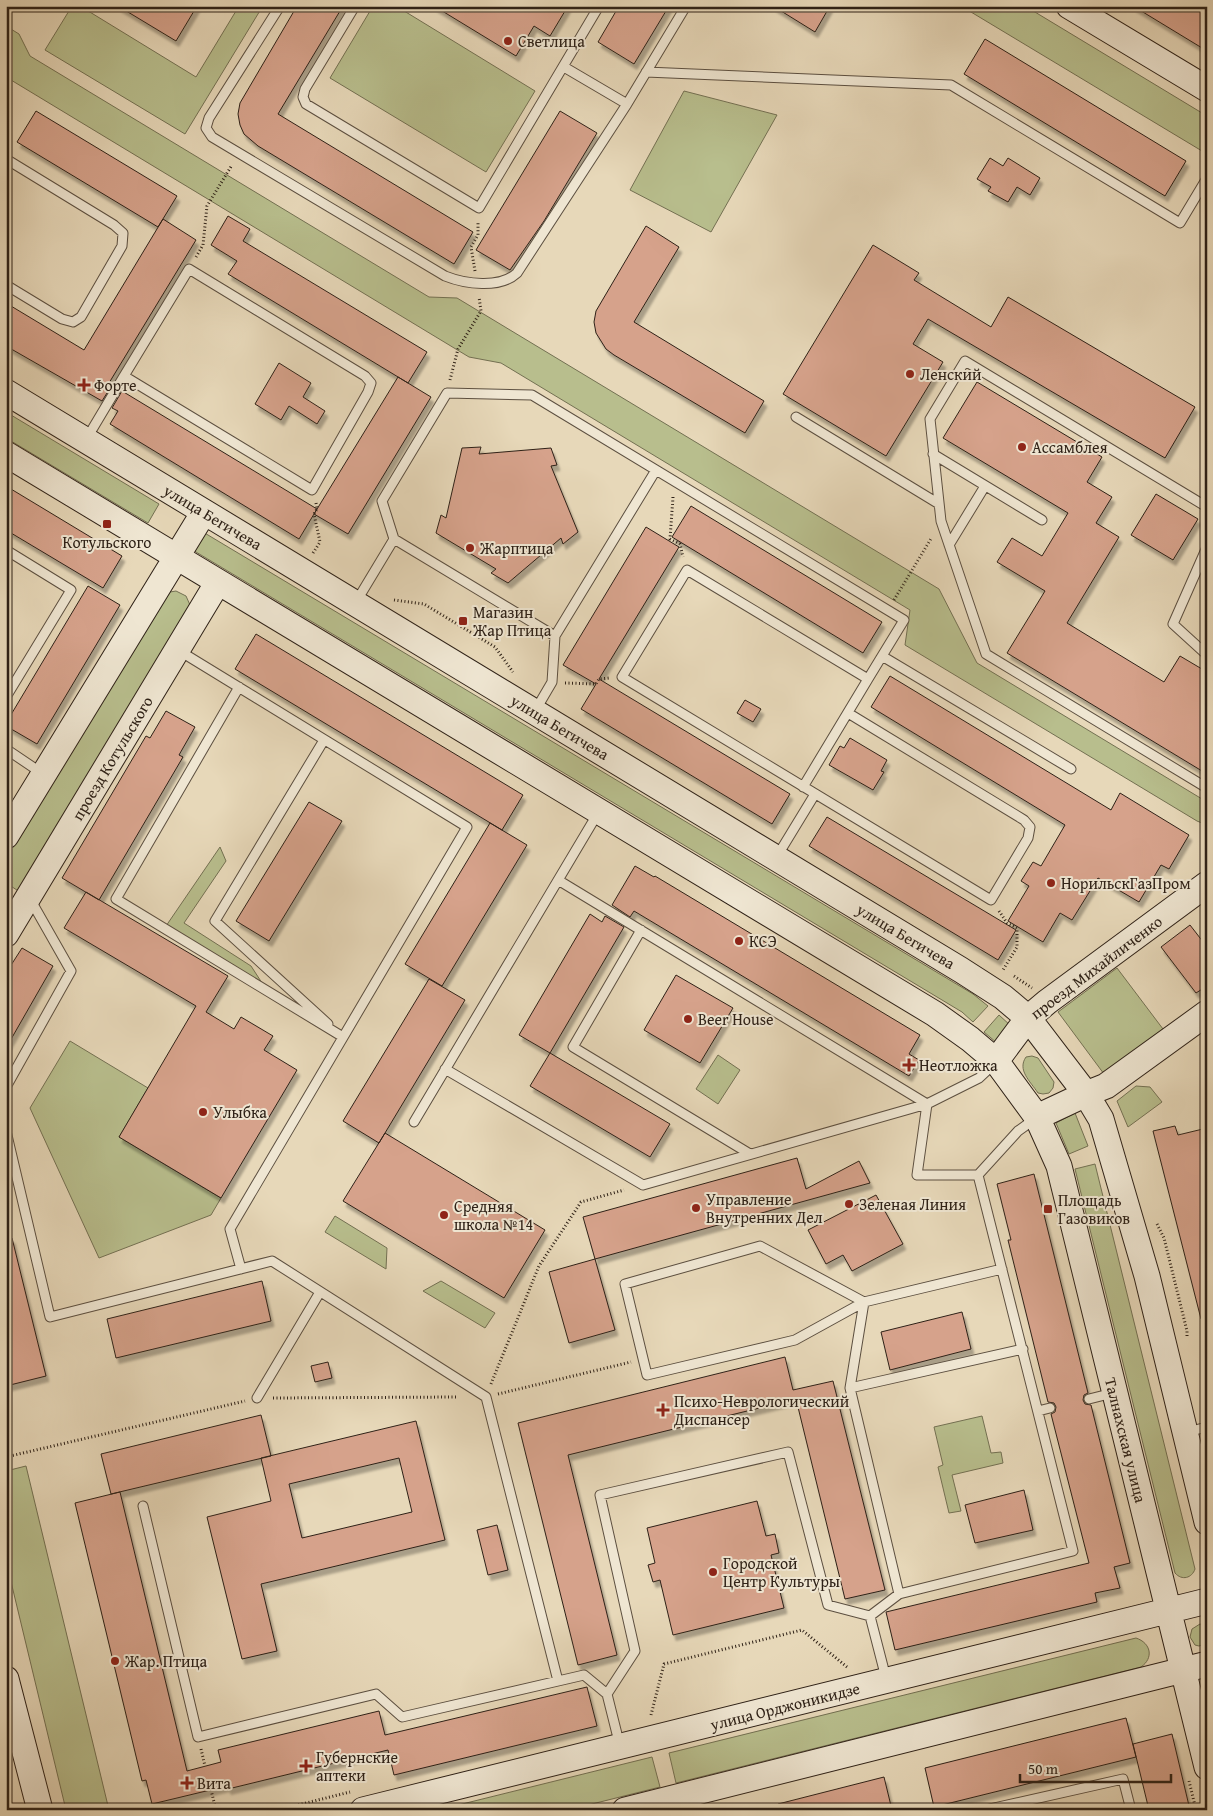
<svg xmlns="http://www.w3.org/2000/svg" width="1213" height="1816" font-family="'Gentium Book Plus',serif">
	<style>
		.green { fill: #b8be8d; stroke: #737052 }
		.building { fill: #d6a28b; stroke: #2e2117; fill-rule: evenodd; filter: url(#shadow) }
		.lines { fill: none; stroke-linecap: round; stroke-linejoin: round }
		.lane-casing { stroke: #5c4f40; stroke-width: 11 }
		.secondary-casing { stroke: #2e2117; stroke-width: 27 }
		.path { stroke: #2e2117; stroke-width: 3; stroke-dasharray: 1 2.5; stroke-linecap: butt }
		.lane { stroke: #efe6d2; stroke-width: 9 }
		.secondary { stroke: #efe6d2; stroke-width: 25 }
		.poi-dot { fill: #8f2418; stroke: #efe6d2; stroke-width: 2 }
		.labels { text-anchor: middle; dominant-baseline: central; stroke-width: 4; stroke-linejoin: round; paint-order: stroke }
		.poi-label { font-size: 16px; fill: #2e2117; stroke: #efe6d2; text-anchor: start }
		.street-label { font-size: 16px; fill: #2e2117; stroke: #efe6d2 }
	</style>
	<defs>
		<filter id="shadow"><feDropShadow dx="3" dy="5.5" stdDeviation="1" flood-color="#0004"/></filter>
	</defs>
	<rect width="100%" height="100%" fill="#e7d8b9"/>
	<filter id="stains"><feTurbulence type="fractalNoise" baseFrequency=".004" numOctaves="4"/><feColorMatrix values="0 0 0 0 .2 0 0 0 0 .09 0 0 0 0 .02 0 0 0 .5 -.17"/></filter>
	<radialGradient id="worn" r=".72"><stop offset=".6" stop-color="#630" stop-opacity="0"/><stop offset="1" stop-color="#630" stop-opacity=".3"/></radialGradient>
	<path class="green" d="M72 6H80L196 77 239 6H258L261 9 185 134 45 50Z
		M373 6H396L535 91 486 172 330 78Z
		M961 6H1025L1207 116V154Z
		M6 26 19 34 30 56 429 297 457 298 939 589 977 663 1207 802V825L1197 821 905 645 910 610 501 363 469 357 6 77Z
		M684 91 777 115 711 232 630 190Z
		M6 412 159 504 148 523 6 438Z
		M203 532 973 994 988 1006 973 1022 962 1012 196 552 193 549Z
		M176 591 186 596 190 605 20 892 6 883V856L165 594 170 592Z
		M220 847 226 861 184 923 251 966 264 986 166 926Z
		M1117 968 1163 1029 1104 1074 1058 1012Z
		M999 1015 1011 1026 997 1043 984 1032Z
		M70 1041 148 1088 119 1137 221 1198 211 1215 99 1258 30 1108Z
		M718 1055 740 1070 718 1104 696 1089Z
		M1032 1056 1038 1058 1054 1082 1053 1088 1049 1093 1043 1094 1038 1093C1030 1081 1017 1070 1026 1057Z
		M1136 1086 1150 1087 1162 1102 1128 1127 1117 1101Z
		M1075 1113 1088 1146 1069 1154 1056 1123Z
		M1095 1164 1195 1569C1192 1578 1182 1581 1175 1573L1075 1169Z
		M335 1216 387 1248 386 1269 325 1232Z
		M441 1281 495 1313 485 1328 423 1291Z
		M982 1416 991 1453 1001 1452 1003 1463 952 1475 961 1511 949 1513 938 1467 943 1465 934 1427Z
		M26 1466 109 1810H66L6 1561V1471Z
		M1200 1624 1207 1626V1644L1199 1646 1195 1645 1190 1637 1192 1629Z
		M1136 1638C1151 1643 1154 1658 1141 1667L676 1783 669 1753Z
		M652 1757 660 1787 568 1810H438Z"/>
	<path class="building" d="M118 6H197L176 41Z
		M297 6H343L278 114 473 232 454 264 258 146 244 134 240 125 238 114 240 103Z
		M434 6H568L550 36 534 26 516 56Z
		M619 6H669L634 64 598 42Z
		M773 6H830L815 32Z
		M1133 6H1207V51Z
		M985 39 1186 161 1165 196 964 74Z
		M36 111 177 196 158 227 17 142Z
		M560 111 597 133 544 221 510 270 476 250Z
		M990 158 1003 166 1008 158 1040 178 1030 195 1017 187 1008 202 988 191 991 187 977 179Z
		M228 216 250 229 243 241 427 352 408 383 228 274 237 261 211 245Z
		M163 219 196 240 109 383 112 385 102 401 6 346V303L84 350Z
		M646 226 679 247 634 322 764 401 745 433 614 355 606 349 596 333 594 322 596 311Z
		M873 245 919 273 914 280 991 327 1008 297 1195 407 1165 458 928 319 913 344 943 362 886 456 783 394Z
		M279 363 311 383 303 397 325 411 317 424 289 406 281 420 255 404Z
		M398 377 431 397 348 534 314 514Z
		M977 382 1102 457 1087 482 1112 497 1096 523 1119 537 1067 623 1164 682 1180 656 1207 672V774L1007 653 1045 591 997 562 1012 538 1042 556 1068 513 943 438Z
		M122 391 317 509 299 539 110 424 118 411 112 408Z
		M481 447 479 454 551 448 557 465 551 466 578 532 563 544 561 538 508 583 491 573 496 569 436 533 441 515 446 518 462 448Z
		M6 486 122 556 103 588 6 530Z
		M1156 494 1198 519 1173 560 1131 535Z
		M691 506 882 622 863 653 672 537Z
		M646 527 679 547 599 679 790 794 772 824 581 709 596 684 563 665Z
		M88 586 120 605 37 744 6 726V723Z
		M256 634 523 795 502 830 235 669Z
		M890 676 1111 810 1120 793 1189 835 1169 869 1161 865 1139 902 1098 878 1072 920 1060 913 1043 942 1008 921 1029 886 1021 881 1033 862 1041 866 1065 825 871 707Z
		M745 700 761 709 753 722 737 713Z
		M166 711 195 727 179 755 183 757 99 900 62 878 146 736 150 738Z
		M850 738 887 760 881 771 884 772 873 790 829 765 840 746 844 748Z
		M309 802 342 821 269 941 236 921Z
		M827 817 1016 930 998 960 809 846Z
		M490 823 527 845 442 986 405 964Z
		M635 866 654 877 655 876 920 1035 909 1054 919 1060 909 1076 634 911 630 917 612 905Z
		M86 892 228 976 206 1012 234 1029 241 1017 273 1036 264 1050 297 1070 221 1198 119 1137 196 1006 64 928Z
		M590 914 602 922 605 916 624 927 550 1053 519 1035Z
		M1190 925 1207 947V986L1196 993 1161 947Z
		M22 948 53 966 6 1048V973Z
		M676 975 733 1008 700 1063 644 1030Z
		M429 979 465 1000 379 1143 343 1121Z
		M550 1053 670 1124 650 1157 530 1086Z
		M1175 1126 1178 1135 1207 1128V1318L1201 1319 1153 1131Z
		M385 1133 545 1230 504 1298 343 1201Z
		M797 1158 806 1189 859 1161 870 1183 595 1259 583 1217Z
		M1034 1174 1088 1393 1084 1395 1083 1400 1085 1404 1091 1405 1130 1563 1114 1567 1120 1588 1095 1593 1097 1602 895 1650 886 1612 1089 1563 1051 1414 1055 1412 1056 1407 1054 1403 1048 1402 1008 1240H1011L997 1184Z
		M876 1195 903 1244 852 1271 843 1255 826 1264 808 1230Z
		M6 1238H12L46 1376 6 1386Z
		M595 1259 615 1330 569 1343 549 1272Z
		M262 1281 271 1321 116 1358 107 1319Z
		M962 1312 971 1349 890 1370 881 1332Z
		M785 1357 793 1390 833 1381 885 1590 845 1599 796 1399 568 1455 617 1655 578 1665 518 1423Z
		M328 1362 332 1378 315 1382 311 1366Z
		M261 1415 271 1456 111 1494 101 1454Z
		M416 1421 445 1540 261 1584 277 1651 242 1659 207 1517 271 1501 261 1458ZM399 1458 412 1512 302 1538 289 1484Z
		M1024 1490 1033 1530 975 1543 965 1505Z
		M120 1492 187 1771 221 1762 218 1750 379 1711 385 1735 587 1687 597 1726 394 1775 388 1750 228 1789 227 1786 152 1804 146 1780 142 1781 75 1503Z
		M757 1501 766 1536 775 1534 779 1553 771 1555 784 1608 673 1635 660 1580 653 1582 648 1565 655 1563 647 1528Z
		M497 1525 508 1570 488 1575 477 1530Z
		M1126 1718 1136 1757 934 1807 925 1768Z
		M1172 1734 1190 1810H1149L1133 1744Z
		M884 1777 892 1810H779L778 1804Z"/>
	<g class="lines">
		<g class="lane-casing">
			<path id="lane" d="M280 6 209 118 206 128 212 137 445 276C465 284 500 289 517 273L627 104 686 6
				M355 6 305 89 303 97 306 104 479 208 599 6
				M564 67 627 104
				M646 72 951 85 1180 223 1207 178
				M6 159 114 225 123 233 122 246 81 317 73 322 62 319 6 285
				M796 417 939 504
				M87 438 124 376 312 490 368 392 371 383 365 376 189 269 124 376
				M933 454 1042 520
				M1207 507 965 361 930 419 941 521 986 654 1207 788
				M394 539 555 636
				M949 545 985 486
				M1207 547 1173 624 1207 655
				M6 550 71 590 6 697
				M356 602 394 539 382 501 447 393 532 395 904 620 882 656
				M178 650 467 827 230 1229 241 1269
				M239 687 116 899 343 1037
				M535 711 552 682 555 636 656 470
				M848 713 1024 820 1030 827 1028 838 991 900 622 677 687 570 868 679 882 656 1071 769
				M324 740 215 921 328 1024
				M6 749 43 774
				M803 787 868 679
				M776 858 815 794
				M558 880 927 1104
				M641 930 573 1047 750 1154
				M445 1069 643 1185 927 1104 979 1078 995 1063
				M6 1087 71 971 30 899
				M927 1104 917 1175H978
				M414 1122 598 813
				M6 1131 50 1317 272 1261 486 1397 558 1681
				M864 1302 760 1246 625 1284 647 1375 795 1340 864 1302 1002 1269
				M864 1302 850 1388 899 1594
				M850 1388 1023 1349
				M257 1398 320 1292
				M1089 1399 1113 1393
				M1038 1411 1050 1408
				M1187 1432 1207 1427
				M143 1506 198 1737 376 1694 402 1717 584 1675 607 1694 620 1746
				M870 1616 899 1594 1073 1551 978 1175 1018 1131 1036 1118
				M870 1616 886 1678
				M607 1694 635 1651 600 1495 788 1452 828 1605 870 1616
				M985 1810 1123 1779 1131 1810"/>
		</g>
		<g class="secondary-casing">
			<path id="secondary" d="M1069 6 1207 89
				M6 392 961 970 1003 997 1028 1018 1086 1094 1101 1119 1147 1276 1207 1522
				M6 454 935 1014 970 1039 996 1061 1037 1117 1059 1166 1207 1767
				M6 836 204 512
				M6 934 218 582
				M996 1061 1028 1018 1047 1002 1207 884
				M1037 1117 1086 1094 1106 1086 1207 1013
				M6 1679 40 1810
				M363 1810 1207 1601
				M625 1810 1207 1664"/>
		</g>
		<path class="path" d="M196 257 203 245 207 206 232 165
			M475 271 471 247 478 235V221
			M450 380 458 349 481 311 479 297
			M673 497 670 539 680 544 683 557
			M313 553 320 542 314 514 317 509 316 503
			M394 600 424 604 495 647 513 672
			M894 600 932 537
			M565 683 596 684 599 679 609 678
			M999 911 1007 923 1017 928V947L1003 970
			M1014 976 1032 988
			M1157 1224 1164 1238 1187 1331V1338
			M491 1384 539 1266 581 1202 624 1190
			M498 1394 631 1362
			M273 1398 457 1397
			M6 1457 245 1401
			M651 1715 664 1664 802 1630 847 1667
			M201 1749 205 1766
			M1189 1781 1196 1810
			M211 1790 216 1810
			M6 1797 12 1796
			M278 1810 350 1792"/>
		<use href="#lane" class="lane"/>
		<use href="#secondary" class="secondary"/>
	</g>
	<g class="poi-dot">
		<circle cx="508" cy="41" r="5"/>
		<circle cx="910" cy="374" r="5"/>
		<path d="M81.5 377.5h5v5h5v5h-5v5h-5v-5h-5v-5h5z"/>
		<circle cx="1022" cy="447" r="5"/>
		<rect x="102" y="519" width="10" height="10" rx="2.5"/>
		<circle cx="470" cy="548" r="5"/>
		<rect x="458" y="616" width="10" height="10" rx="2.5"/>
		<circle cx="1051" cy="883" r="5"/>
		<circle cx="739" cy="941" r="5"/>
		<circle cx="688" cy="1019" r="5"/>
		<path d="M906.5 1057.5h5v5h5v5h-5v5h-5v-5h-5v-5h5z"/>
		<circle cx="203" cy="1112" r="5"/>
		<circle cx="849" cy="1204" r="5"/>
		<circle cx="696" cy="1208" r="5"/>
		<rect x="1043" y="1204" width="10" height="10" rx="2.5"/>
		<circle cx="444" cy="1215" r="5"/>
		<path d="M660.5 1402.5h5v5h5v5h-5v5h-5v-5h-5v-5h5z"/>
		<circle cx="713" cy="1572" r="5"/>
		<circle cx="115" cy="1661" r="5"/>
		<path d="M303.5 1758.5h5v5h5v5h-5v5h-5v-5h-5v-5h5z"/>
		<path d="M184.5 1775.5h5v5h5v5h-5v5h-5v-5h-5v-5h5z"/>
	</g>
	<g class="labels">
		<g class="poi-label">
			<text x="518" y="41">Светлица</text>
			<text x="920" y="374">Ленский</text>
			<text x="94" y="385">Форте</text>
			<text x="1032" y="447">Ассамблея</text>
			<text x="107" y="542" text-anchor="middle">Котульского</text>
			<text x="480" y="548">Жарптица</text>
			<text x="473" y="612">Магазин<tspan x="473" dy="18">Жар Птица</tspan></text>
			<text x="1061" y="883">НорильскГазПром</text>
			<text x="749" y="941">КСЭ</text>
			<text x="698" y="1019">Beer House</text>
			<text x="919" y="1065">Неотложка</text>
			<text x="213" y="1112">Улыбка</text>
			<text x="706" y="1199">Управление<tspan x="706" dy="18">Внутренних Дел</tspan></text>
			<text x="1058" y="1200">Площадь<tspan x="1058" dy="18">Газовиков</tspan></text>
			<text x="859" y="1204">Зеленая Линия</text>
			<text x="454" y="1206">Средняя<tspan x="454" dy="18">школа №14</tspan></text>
			<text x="674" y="1401">Психо-Неврологический<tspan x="674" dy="18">Диспансер</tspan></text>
			<text x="723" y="1563">Городской<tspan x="723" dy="18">Центр Культуры</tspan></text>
			<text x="125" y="1661">Жар. Птица</text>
			<text x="316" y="1757">Губернские<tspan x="316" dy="18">аптеки</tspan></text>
			<text x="197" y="1783">Вита</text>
		</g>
		<g class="street-label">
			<text transform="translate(213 517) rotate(31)">улица Бегичева</text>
			<text transform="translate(560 727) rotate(31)">улица Бегичева</text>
			<text transform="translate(112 758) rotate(-59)">проезд Котульского</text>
			<text transform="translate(906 936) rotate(31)">улица Бегичева</text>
			<text transform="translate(1096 967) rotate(-37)">проезд Михайличенко</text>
			<text transform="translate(1126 1440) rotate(76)">Талнахская улица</text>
			<text transform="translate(785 1706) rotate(-14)">улица Орджоникидзе</text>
		</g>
	</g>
	<rect width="1213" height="1816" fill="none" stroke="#e7d8b9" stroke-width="25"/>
	<rect x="8" y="8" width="1198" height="1801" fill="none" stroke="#2e2117" stroke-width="2.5"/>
	<rect x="12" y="12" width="1188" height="1791" fill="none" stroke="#2e2117"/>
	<path d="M1020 1774v8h151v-8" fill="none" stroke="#2e2117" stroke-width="2.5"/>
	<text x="1028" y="1774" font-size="15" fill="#2e2117" stroke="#efe6d2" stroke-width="4" paint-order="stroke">50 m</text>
	<rect width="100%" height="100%" filter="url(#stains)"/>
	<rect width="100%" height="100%" fill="url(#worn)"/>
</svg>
